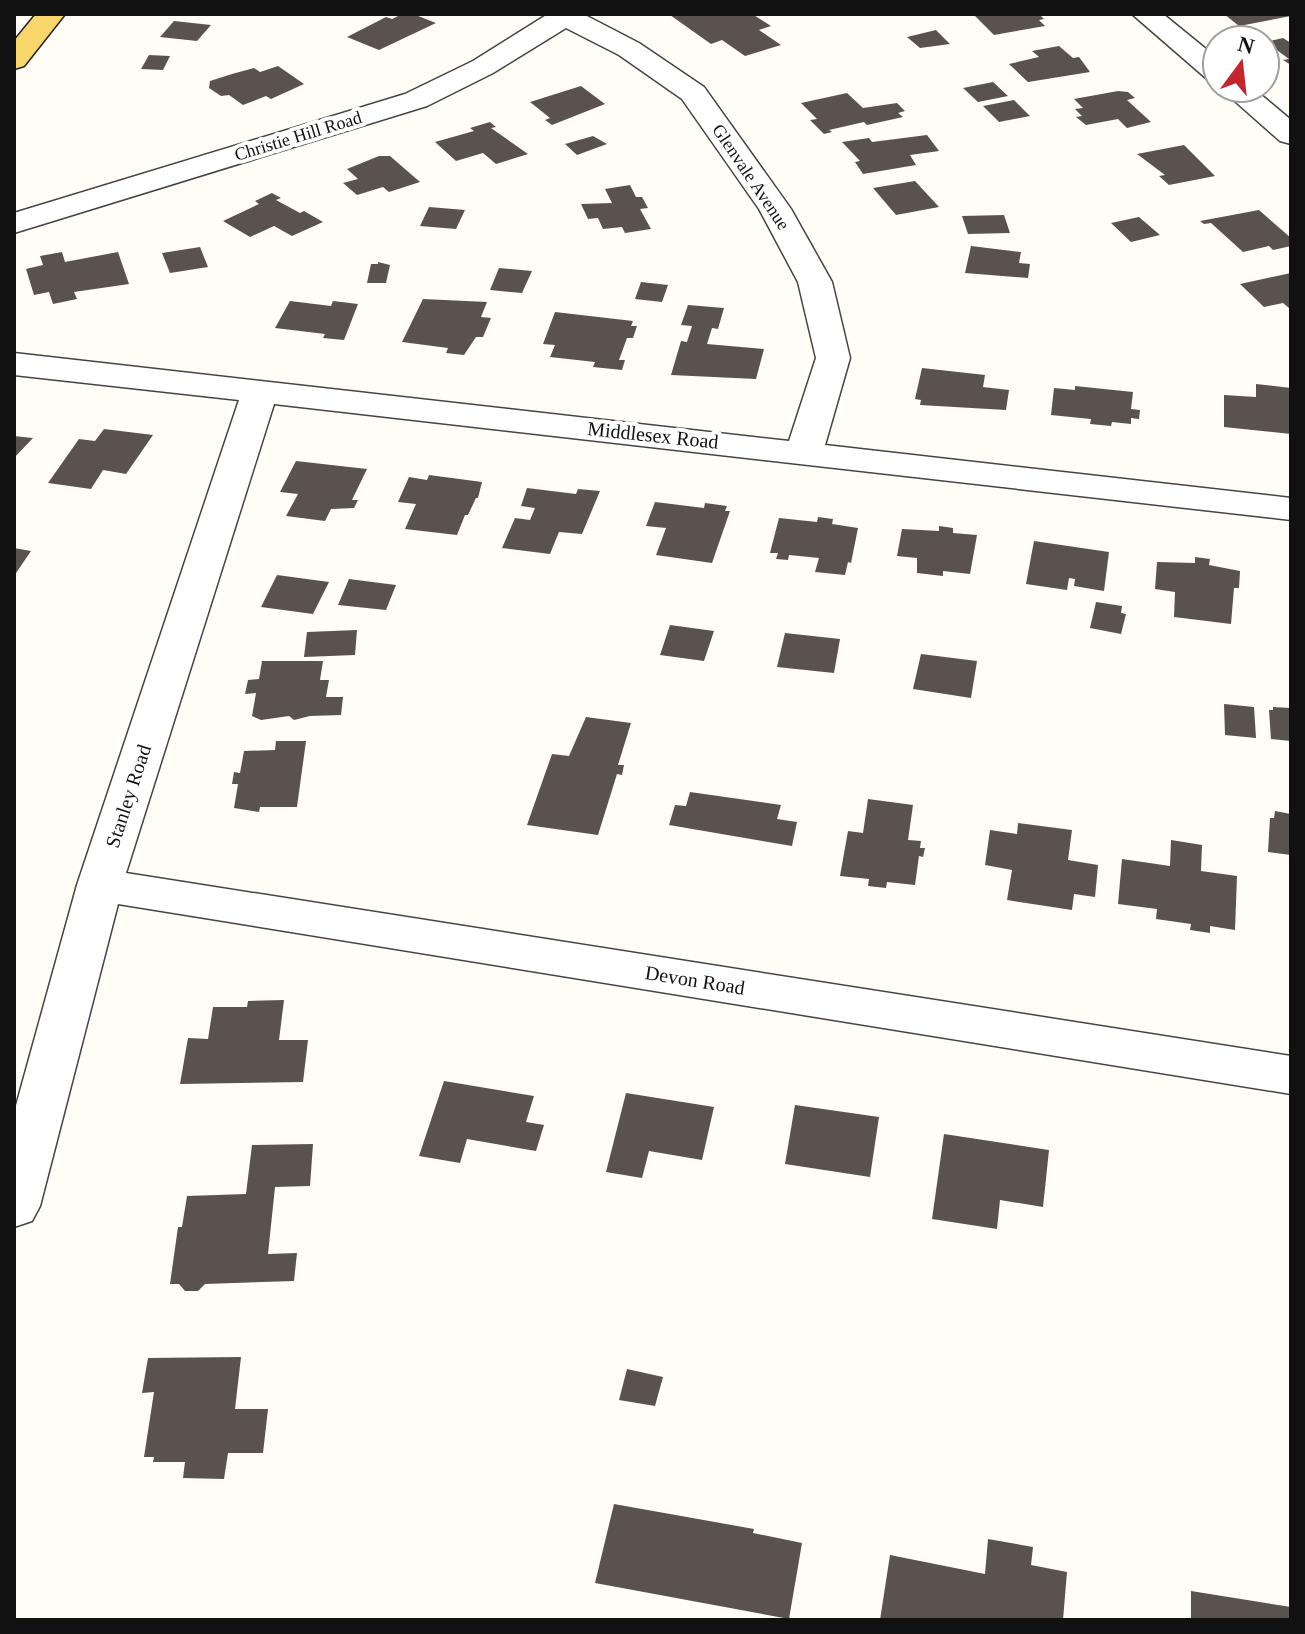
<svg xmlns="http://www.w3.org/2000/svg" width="1305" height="1634" font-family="Georgia,serif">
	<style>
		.building { fill: #5a524d }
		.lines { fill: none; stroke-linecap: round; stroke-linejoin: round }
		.minor-casing { stroke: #444; stroke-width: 3 }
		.major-casing { stroke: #222; stroke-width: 3 }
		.minor { fill: #fff; fill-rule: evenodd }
		.major { fill: #f9d66b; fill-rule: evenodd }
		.labels { text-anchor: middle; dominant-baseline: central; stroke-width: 8; stroke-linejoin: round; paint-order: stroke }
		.far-street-label { font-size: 18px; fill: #111; stroke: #fff }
		.street-label { font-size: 20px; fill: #111; stroke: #fff }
	</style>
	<rect width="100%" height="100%" fill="#fffdf5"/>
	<path class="building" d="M402 14H413L436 23 379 50 347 37 386 17 392 19Z
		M752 14 771 26 759 30 781 45 745 56 722 40 711 44 670 15Z
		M982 14H1039L1044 19 1039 20 1045 26 994 35 974 15Z
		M1224 14H1291V16L1239 26Z
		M174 21 211 25 197 41 160 37Z
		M936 30 950 44 920 48 907 37Z
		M1283 38 1291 43V65L1283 60 1289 59 1266 42Z
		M1059 46 1073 58 1079 57 1090 72 1028 82 1009 64 1039 57 1032 51Z
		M149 55 170 56 163 70 141 69Z
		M278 66 304 84 271 99 266 96 243 105 229 95 221 96 209 88 210 81 232 74 254 68 260 72Z
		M993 82 1008 96 978 102 963 88Z
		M581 86 605 104 552 125 545 120 550 118 530 102Z
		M1118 91 1128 92 1135 98 1127 100 1151 122 1127 128 1118 119 1086 125 1076 117 1082 116 1075 109 1083 108 1074 99Z
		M847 93 863 108 897 103 905 111 898 113 903 117 867 125 864 122 829 130 832 132 824 134 810 120 817 119 801 103Z
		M1014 100 1030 116 999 122 983 106Z
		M490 122 496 127 491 128 528 154 496 164 483 153 456 161 435 142 474 131 470 128Z
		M927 135 939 151 910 155 916 165 863 174 855 162 860 161 842 142 869 138 872 142Z
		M593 136 607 144 577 155 565 144Z
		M1184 145 1215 176 1169 185 1159 176 1165 175 1137 154Z
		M379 156H390L420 182 389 192 383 187 357 195 343 183 358 179 347 169Z
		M915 181 939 207 896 215 873 188Z
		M630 185 636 197H642L648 208 640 209 651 229 625 233 622 227 603 229 598 218 588 219 581 204 612 203 605 189Z
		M272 193 281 198 276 200 300 213 304 211 323 222 292 236 274 226 250 237 223 221 259 204 255 201Z
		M429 207 465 210 456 229 420 226Z
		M1259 210 1291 238V246L1273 250 1269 246 1243 252 1211 223 1204 224 1200 221Z
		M1004 215 1010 233 968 234 962 216Z
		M1139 217 1160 235 1131 242 1111 223Z
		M971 246 1021 252 1019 263 1030 264 1028 278 965 273Z
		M200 247 208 267 170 273 162 253Z
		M62 252 65 262 118 252 129 284 74 292 77 299 53 304 49 292 34 295 26 269 43 265 40 256Z
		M378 262 390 265 386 283H367L371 264H378Z
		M499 268 532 271 522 293 490 290Z
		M1291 273 1289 308 1283 303 1264 307 1240 284Z
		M641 282 668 285 662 302 635 299Z
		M423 299 487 302 481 317 491 318 483 337H476L464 355 446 353 448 348 402 342Z
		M290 301 331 306 333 301 358 304 344 340 323 338 325 334 275 328Z
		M688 305 724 308 718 329 712 328 707 344 764 349 756 379 671 375 681 341 687 342 692 326 681 325Z
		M555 312 633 321 631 326H637L633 338H627L619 360H625L622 370 593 367 595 362 550 357 555 345 543 344Z
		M922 368 985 375 983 387 1009 390 1006 410 920 405 921 400 915 399Z
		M1256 384 1291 388V434L1224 427V395L1256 397Z
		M1075 386 1133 392 1131 409 1140 410 1139 419 1131 418V424L1112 422 1111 426 1090 424 1091 419 1051 415 1054 388 1075 390Z
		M104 429 153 435 126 474 103 470 91 489 48 483 79 439 95 441Z
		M14 436 33 438 14 458Z
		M296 461 367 469 352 500H358L354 508 331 509 325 521 286 516 298 494 280 492Z
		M429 475 482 482 478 498H476L468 515H465L457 535 405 529 416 504 398 502 409 477 427 480Z
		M527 488 576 494 578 489 600 491 582 534 559 532 550 554 502 548 515 518 530 520 535 508 521 506Z
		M655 502 704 508 705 503 727 506 725 511H730L712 563 656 555 666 528 646 526Z
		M818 517 833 519 832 524 858 528 851 563 848 562 845 575 815 572 819 558 789 555 788 560 776 559 778 553H770L779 518 817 522Z
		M939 526 953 528V533L977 535 970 574 943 571V576L917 573V558L897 556 902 529 939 531Z
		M1034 541 1109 552 1104 591 1074 586 1075 579 1069 578 1067 590 1026 584Z
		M14 548 31 551 14 576Z
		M1195 557 1210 559 1209 565 1240 571 1239 588H1234L1231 624 1174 617 1175 592 1155 589 1157 562 1195 563Z
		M277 575 329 582 313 614 261 607Z
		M349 579 396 585 386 610 338 605Z
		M1096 602 1122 606 1121 613 1126 614 1121 634 1090 628Z
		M670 625 714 631 704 661 660 655Z
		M357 630 355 655 304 657 307 632Z
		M785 633 840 639 834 673 777 667Z
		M921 654 977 661 971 698 913 689Z
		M262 661H323L320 680H329L326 697H343L341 715 310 716 294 720 289 716 261 720 252 716 256 693 245 694 248 680 259 679Z
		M1224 704 1254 707 1256 738 1225 735Z
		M1273 707 1291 708V741L1271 739 1269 710H1273Z
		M586 717 631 723 618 765H624L622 775 617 774 598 835 527 825 552 754 569 756Z
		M276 741H306L297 807H260L259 812 234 808 238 784H232L234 772 240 773 244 751 275 750Z
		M690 792 781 805 777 819 797 822 792 846 669 825 675 805 686 806Z
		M868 799 913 805 908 840 921 841 920 848H925L923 857 919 856 915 885 887 882 886 888 868 886 869 879 840 876 848 831 863 833Z
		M1275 811 1291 814V855L1268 852 1270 818H1274Z
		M1018 823 1072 830 1068 860 1098 865 1095 897 1074 894 1072 910 1007 900 1012 870 985 865 990 830 1017 834Z
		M1171 840 1202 845 1201 871 1237 876 1235 930 1210 926V933L1190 930 1191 924 1156 919 1157 909 1118 904 1122 859 1170 866Z
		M284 1000 279 1040H308L303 1082 180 1084 188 1038 208 1039 213 1007H247L248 1001Z
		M444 1081 534 1096 526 1122 544 1125 536 1151 467 1139 460 1163 419 1156Z
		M626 1093 714 1107 702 1160 649 1151 642 1178 606 1172Z
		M795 1105 879 1117 870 1177 785 1164Z
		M944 1134 1049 1150 1043 1207 1000 1200 997 1229 932 1219Z
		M313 1144 310 1186 275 1187 268 1254 297 1253 294 1281 205 1284 198 1291H185L179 1284H170L178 1227H182L187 1196 246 1194 252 1145Z
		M241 1357 235 1409H268L263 1453H228L224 1479 183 1478 185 1462H153L154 1457H144L154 1392 142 1393 148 1358Z
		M627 1369 663 1377 655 1406 619 1400Z
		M614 1504 754 1529 753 1533 802 1543 789 1619 595 1583Z
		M988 1539 1033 1547 1031 1565 1067 1572 1063 1620H880L890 1555 985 1574Z
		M1191 1591 1291 1607V1620H1191Z"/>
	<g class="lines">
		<g class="minor-casing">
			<path id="minor" d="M548 14H583L639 43 704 87 791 209 832 282 850 358 825 445 1291 498V520L274 404 126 873 1291 1056V1094L118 904 40 1206 32 1221 14 1227V1113L77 885 239 400 14 375V353L789 441 816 358 798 282 759 209 682 99 619 55 566 28 493 73 427 106 14 233V213L405 94 473 61Z
				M1132 14H1163L1217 58V82L1207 79Z
				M1220 88H1253L1291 120V144L1280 141Z"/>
		</g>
		<g class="major-casing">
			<path id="major" d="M36 14H65L24 66 14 69V41Z"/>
		</g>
		<use href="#minor" class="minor"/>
		<use href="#major" class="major"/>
	</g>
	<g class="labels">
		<g class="far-street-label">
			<text transform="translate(298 136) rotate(-17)">Christie Hill Road</text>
			<text transform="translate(751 177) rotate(56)">Glenvale Avenue</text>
		</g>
		<g class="street-label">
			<text transform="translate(653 435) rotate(6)">Middlesex Road</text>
			<text transform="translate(128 796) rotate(-72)">Stanley Road</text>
			<text transform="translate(695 980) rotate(9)">Devon Road</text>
		</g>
	</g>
	<rect width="1305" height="1634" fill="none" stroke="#111111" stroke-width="32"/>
	<g transform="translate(1241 64) rotate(15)"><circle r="38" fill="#ffffff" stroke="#a0a0a0" stroke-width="2"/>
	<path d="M0-6L14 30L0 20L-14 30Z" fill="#c4262e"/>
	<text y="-12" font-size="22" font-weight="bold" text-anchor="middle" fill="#111111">N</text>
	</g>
</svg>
